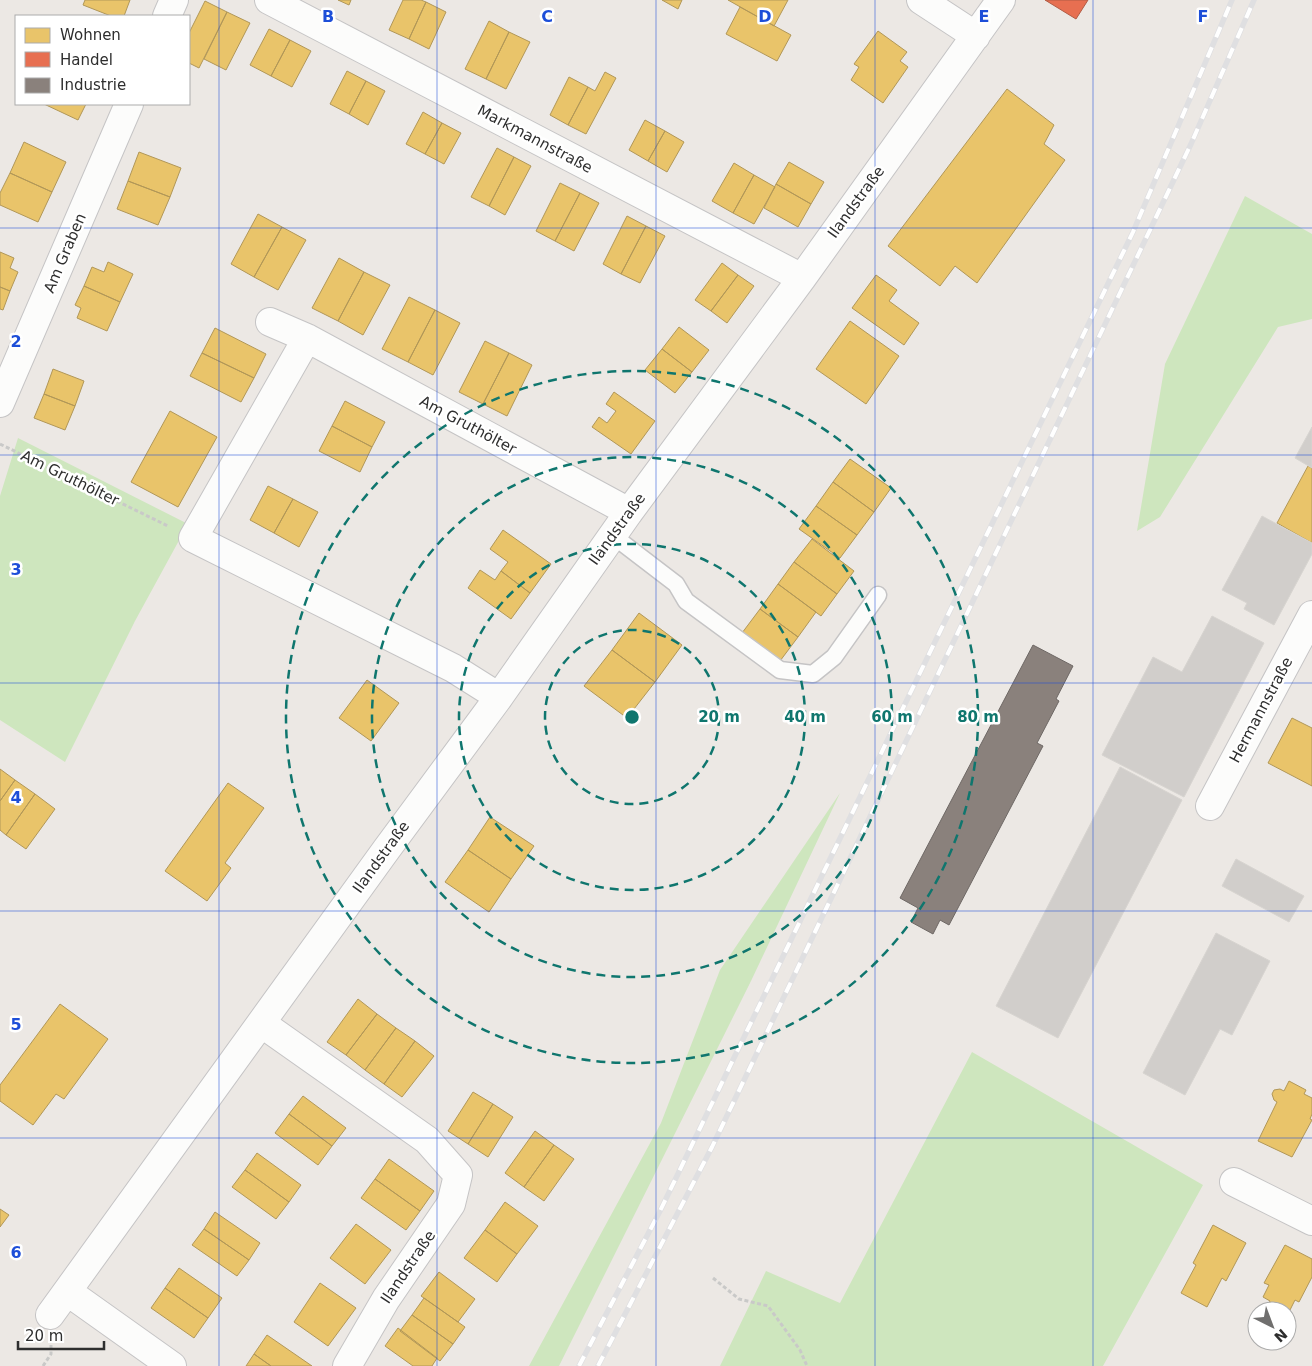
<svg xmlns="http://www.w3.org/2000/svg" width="1312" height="1366" font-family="'DejaVu Sans',sans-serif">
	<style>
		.green { fill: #cee6be }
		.homes { fill: #e9c46a; stroke: #b19758 }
		.shops { fill: #e76f51; stroke: #b05c46 }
		.industry { fill: #8a817c; stroke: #6e6865 }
		.building { fill: #d1cecb; stroke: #d7d4d0 }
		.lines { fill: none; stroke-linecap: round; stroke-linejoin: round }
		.service-casing { stroke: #c5c4c5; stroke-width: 19 }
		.minor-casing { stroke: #c5c4c5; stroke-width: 30 }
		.path { stroke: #c9c9c8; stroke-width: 3; stroke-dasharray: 4 2.5; stroke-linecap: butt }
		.service { stroke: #fcfcfb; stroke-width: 16 }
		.minor { stroke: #fcfcfb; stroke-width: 28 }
		.rail-casing { stroke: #dfdfe1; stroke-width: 5.5 }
		.rail { stroke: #fff; stroke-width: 4; stroke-dasharray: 11; stroke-linecap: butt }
		.grid { fill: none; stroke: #1d4ed8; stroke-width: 1; stroke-opacity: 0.55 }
		.ring { fill: none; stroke: #0f766e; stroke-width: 2.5; stroke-dasharray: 9 6 }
		.labels { text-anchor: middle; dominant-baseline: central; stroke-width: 5; stroke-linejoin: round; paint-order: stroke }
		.street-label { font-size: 15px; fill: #2e2e2e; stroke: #fff }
		.grid-label { font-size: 16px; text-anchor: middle; font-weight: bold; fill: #1d4ed8; stroke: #fff; stroke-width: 5; stroke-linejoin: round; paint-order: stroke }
		.centre { fill: #0f766e; stroke: #fff; stroke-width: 2.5 }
		.ring-label { font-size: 15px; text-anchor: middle; font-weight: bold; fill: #0f766e; stroke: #fff; stroke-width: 5; stroke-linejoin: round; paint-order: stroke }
	</style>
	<rect width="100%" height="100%" fill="#ece8e4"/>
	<path class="green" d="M1245 196 1312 234V319L1278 327 1160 517 1137 531 1165 364Z
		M18 438 188 524 135 621 65 762 0 720V496Z
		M840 793 751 981 559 1366H529L661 1123 720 970Z
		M972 1052 1203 1185 1103 1366H720L766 1271 840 1303Z"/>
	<path class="homes" d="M85 0H130L124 16H111L83 5Z
		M338 0H351L349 5Z
		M403 0H421L426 2 409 39 389 30Z
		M662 0H682L678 9Z
		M728 0H788L774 26Z
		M205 1 227 12 199 68 189 63V33Z
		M426 2 446 12 429 49 409 39Z
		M740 7 791 35 777 61 726 34Z
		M227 12 250 23 226 70 204 59Z
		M489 21 509 32 486 79 465 69Z
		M269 29 290 40 271 76 250 65Z
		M878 31 907 52 900 61 908 67 883 103 851 80 859 67 854 64Z
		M509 32 530 42 506 89 486 79Z
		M290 40 311 51 292 87 271 76Z
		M347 71 366 81 349 114 330 104Z
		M605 72 616 78 586 134 568 125 588 87 595 91Z
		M569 77 588 87 568 125 550 115Z
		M366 81 385 91 368 125 349 114Z
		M1007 89 1054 125 1044 144 1065 160 977 283 955 266 940 286 888 246Z
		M44 104H86L78 120Z
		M423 112 442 123 425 154 406 144Z
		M645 120 665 131 648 161 629 150Z
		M442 123 461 133 444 164 425 154Z
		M665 131 684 142 667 172 648 161Z
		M24 142 66 162 52 192 10 173Z
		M497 148 514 157 489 206 471 197Z
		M139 152 181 168 170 197 128 181Z
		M514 157 531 166 505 215 489 206Z
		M789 162 824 182 811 204 776 184Z
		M734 163 754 175 733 213 712 201Z
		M10 173 52 192 38 222 0 205V193Z
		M754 175 775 187 754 224 733 213Z
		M128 181 170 197 158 225 117 209Z
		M560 183 580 193 555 241 536 231Z
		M776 184 811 204 798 227 764 208Z
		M580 193 599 203 574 251 555 241Z
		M258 214 282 227 254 277 231 264Z
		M627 216 646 226 621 274 603 264Z
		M646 226 665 236 640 283 621 274Z
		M282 227 306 240 278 290 254 277Z
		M0 252 14 258 10 268 18 272 10 291 0 287Z
		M339 258 364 272 338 321 312 308Z
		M108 262 133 274 120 302 84 286 92 267 104 272Z
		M722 263 738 275 711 311 695 300Z
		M364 272 390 285 363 335 338 321Z
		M738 275 754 286 727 323 711 311Z
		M876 275 897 290 889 301 919 323 904 345 852 308Z
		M84 286 120 302 107 331 77 318 81 308 75 305Z
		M0 287 10 291 3 310 0 309Z
		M409 297 435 310 408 362 382 349Z
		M435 310 460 323 433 375 408 362Z
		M850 321 899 356 866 404 816 369Z
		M679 327 709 350 692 372 662 349Z
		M215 328 266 354 254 378 202 353Z
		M485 341 509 353 483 404 459 392Z
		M662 349 692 372 675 393 645 370Z
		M202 353 254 378 241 402 190 376Z
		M509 353 532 365 507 416 483 404Z
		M53 369 84 381 75 406 44 394Z
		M614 392 655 421 631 454 592 427 599 417 607 423 616 411 606 404Z
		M44 394 75 406 65 430 34 418Z
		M345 401 385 422 372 447 332 426Z
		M170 411 217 437 178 507 131 482Z
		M332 426 372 447 360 472 319 451Z
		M850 459 891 488 874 512 833 482Z
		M1308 466 1312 468V543L1277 523Z
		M833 482 874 512 857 535 816 506Z
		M268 486 293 499 274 533 250 520Z
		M293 499 318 512 299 547 274 533Z
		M816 506 857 535 840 558 799 529Z
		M503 530 551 564 530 593 501 571 508 562 490 549Z
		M812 539 854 571 837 594 794 562Z
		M794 562 837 594 821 616 778 584Z
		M480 570 495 580 501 571 530 593 511 619 468 588Z
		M778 584 816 612 798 637 760 609Z
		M760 609 798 637 780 661 742 633Z
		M639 613 682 645 655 682 612 650Z
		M612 650 655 682 627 718 584 686Z
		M367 680 399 703 371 741 339 718Z
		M1292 718 1312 728V786L1268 763Z
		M0 769 15 780 0 801Z
		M15 780 35 794 6 835 0 830V801Z
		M228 783 264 808 225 863 231 868 207 901 165 871Z
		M35 794 55 809 26 849 6 835Z
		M490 817 534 846 511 879 468 850Z
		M468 850 511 879 489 912 445 882Z
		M358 999 377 1014 346 1055 327 1042Z
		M60 1004 108 1039 64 1099 56 1094 33 1125 0 1101V1085Z
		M377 1014 396 1028 365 1070 346 1055Z
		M396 1028 415 1041 384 1084 365 1070Z
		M415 1041 434 1056 402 1097 384 1084Z
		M1289 1081 1306 1090 1304 1094 1312 1098V1114L1310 1119 1312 1120 1292 1157 1258 1141 1277 1102 1274 1100 1272 1094 1274 1090 1280 1089 1284 1091Z
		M473 1092 493 1104 468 1144 448 1131Z
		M303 1096 346 1128 332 1146 289 1114Z
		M493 1104 513 1117 488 1157 468 1144Z
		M289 1114 332 1146 318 1165 275 1133Z
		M535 1131 554 1145 524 1187 505 1173Z
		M554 1145 574 1159 544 1201 524 1187Z
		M257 1153 301 1185 289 1202 245 1170Z
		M389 1159 434 1191 420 1211 375 1179Z
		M245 1170 289 1202 276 1219 232 1187Z
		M375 1179 420 1211 406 1230 361 1198Z
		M505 1202 538 1226 517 1254 485 1230Z
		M0 1209 9 1215 0 1227Z
		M215 1212 260 1243 249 1260 204 1229Z
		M356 1224 391 1250 365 1284 330 1258Z
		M1213 1225 1246 1243 1226 1281 1222 1278 1207 1307 1181 1293 1196 1265 1193 1263Z
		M204 1229 249 1260 237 1276 192 1245Z
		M485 1230 517 1254 497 1282 464 1258Z
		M1285 1245 1312 1259V1277L1299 1302 1295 1300 1290 1310 1280 1306 1277 1311 1268 1306 1270 1301 1263 1297 1269 1285 1264 1283Z
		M179 1268 222 1298 208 1318 165 1288Z
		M439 1272 475 1299 458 1322 421 1296Z
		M320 1283 356 1308 328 1346 294 1322Z
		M165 1288 208 1318 194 1338 151 1308Z
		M424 1298 465 1327 453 1344 412 1315Z
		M412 1315 453 1344 440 1361 400 1331Z
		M398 1328 437 1358 432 1366H413L385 1346Z
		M267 1335 312 1366H271L254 1354Z
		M254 1354 271 1366H246Z"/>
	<path class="shops" d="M1045 0H1088L1076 19Z"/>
	<path class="industry" d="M1033 645 1073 666 1056 699 1059 701 1037 743 1043 746 949 925 940 920 933 934 911 922 918 908 900 898Z"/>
	<path class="building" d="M1312 427V468L1295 458Z
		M1262 516 1312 543V554L1274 625 1244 609 1247 603 1222 590Z
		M1212 616 1264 643 1184 797 1102 755 1153 657 1182 672Z
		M1120 767 1182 800 1058 1038 996 1006Z
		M1236 859 1304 896 1289 922 1222 886Z
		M1216 933 1270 961 1232 1035 1220 1029 1185 1095 1143 1073Z"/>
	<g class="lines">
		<g class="service-casing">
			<path id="service" d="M612 535 676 584 686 601 780 670 813 674 834 657 878 595"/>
		</g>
		<g class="minor-casing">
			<path id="minor" d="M269 0 802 278
				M921 0 976 36
				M167 16 174 0
				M270 322 307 338 629 512
				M307 338 193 538 453 668 499 697
				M0 403 129 104
				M1210 806 1312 615
				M261 1023 427 1140 458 1175 451 1204 386 1299 347 1366
				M1234 1182 1312 1221
				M68 1292 172 1366
				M50 1315 386 850 499 697 629 512 802 278 1001 0"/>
		</g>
		<path class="path" d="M0 444 168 526
			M713 1278 739 1299 768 1306 800 1350 807 1366
			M43 1366 51 1354V1342"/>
		<use href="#service" class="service"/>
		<use href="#minor" class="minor"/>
		<g class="rail-casing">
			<path id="rail" d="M579 1366 660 1211 1133 232 1232 0
				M598 1366 712 1147 837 886 1191 144 1254 0"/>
		</g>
		<use href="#rail" class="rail"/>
	</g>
	<path class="grid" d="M219 0V1366M437 0V1366M656 0V1366M875 0V1366M1093 0V1366M0 228H1312M0 455H1312M0 683H1312M0 911H1312M0 1138H1312"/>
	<g class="ring">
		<circle cx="632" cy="717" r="87"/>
		<circle cx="632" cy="717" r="173"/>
		<circle cx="632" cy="717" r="260"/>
		<circle cx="632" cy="717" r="346"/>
	</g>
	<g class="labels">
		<g class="street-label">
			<text transform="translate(535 139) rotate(28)">Markmannstraße</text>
			<text transform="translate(856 202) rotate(-54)">Ilandstraße</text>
			<text transform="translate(65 253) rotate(-67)">Am Graben</text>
			<text transform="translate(468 425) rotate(28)">Am Gruthölter</text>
			<text transform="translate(70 478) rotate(26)">Am Gruthölter</text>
			<text transform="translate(617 529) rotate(-54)">Ilandstraße</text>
			<text transform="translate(1261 710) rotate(-62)">Hermannstraße</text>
			<text transform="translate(381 857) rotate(-54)">Ilandstraße</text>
			<text transform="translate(408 1267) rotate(-56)">Ilandstraße</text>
		</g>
	</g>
	<g class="grid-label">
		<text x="328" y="22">B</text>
		<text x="547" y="22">C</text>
		<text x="765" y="22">D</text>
		<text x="984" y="22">E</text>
		<text x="1203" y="22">F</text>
		<text x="16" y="347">2</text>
		<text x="16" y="575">3</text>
		<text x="16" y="803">4</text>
		<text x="16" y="1030">5</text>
		<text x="16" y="1258">6</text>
	</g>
	<circle cx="632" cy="717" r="8" class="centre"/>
	<g class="ring-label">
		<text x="719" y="722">20 m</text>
		<text x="805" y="722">40 m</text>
		<text x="892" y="722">60 m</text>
		<text x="978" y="722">80 m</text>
	</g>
	<rect x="15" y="15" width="175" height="90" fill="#ffffff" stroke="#ababab"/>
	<rect x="25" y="28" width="25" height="15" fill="#e9c46a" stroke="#ababab"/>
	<text x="60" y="40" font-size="15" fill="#2e2e2e">Wohnen</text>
	<rect x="25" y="52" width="25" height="15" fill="#e76f51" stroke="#ababab"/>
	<text x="60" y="65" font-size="15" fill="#2e2e2e">Handel</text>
	<rect x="25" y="78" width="25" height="15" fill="#8a817c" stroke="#ababab"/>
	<text x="60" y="90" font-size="15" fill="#2e2e2e">Industrie</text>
	<g transform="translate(1272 1326) rotate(138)"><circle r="24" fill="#ffffff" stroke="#ababab"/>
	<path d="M0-4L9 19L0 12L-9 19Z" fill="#706f6e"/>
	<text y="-8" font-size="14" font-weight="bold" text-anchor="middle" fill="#2e2e2e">N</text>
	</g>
	<path d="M18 1341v8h86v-8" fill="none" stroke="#2e2e2e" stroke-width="2.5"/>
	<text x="25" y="1341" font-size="15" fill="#2e2e2e" stroke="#ffffff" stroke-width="4" paint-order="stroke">20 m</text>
</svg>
